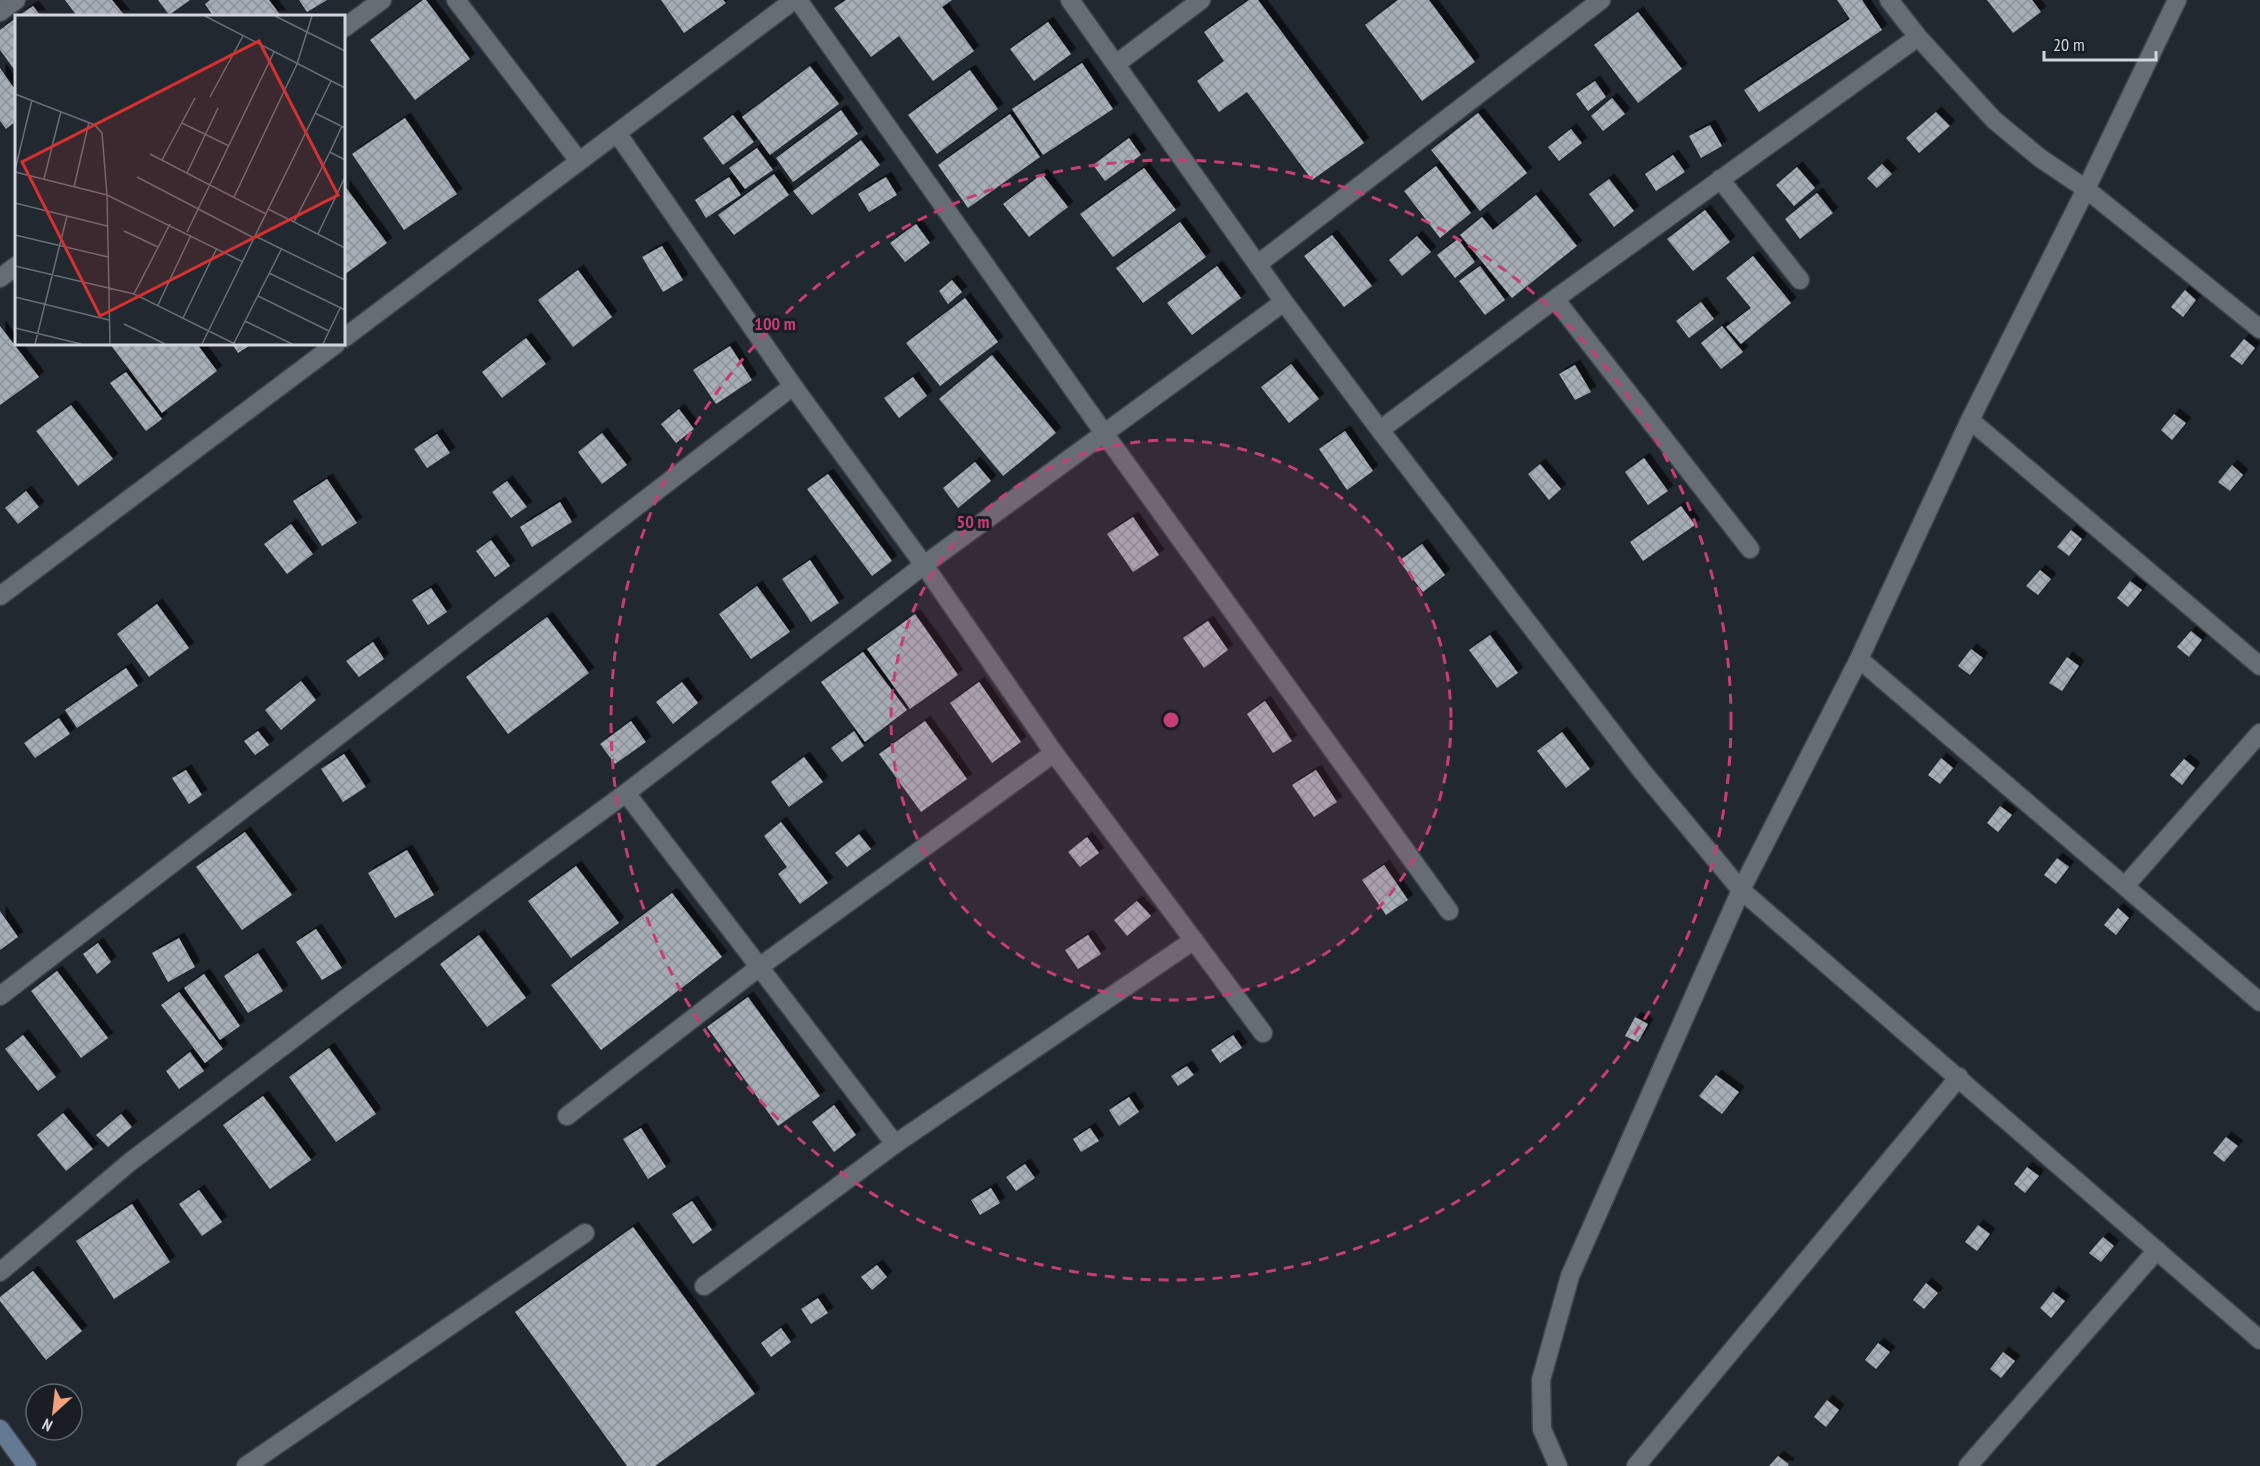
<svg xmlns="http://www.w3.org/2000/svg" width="2260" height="1466" font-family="'PT Sans Narrow',sans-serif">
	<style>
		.building { fill: url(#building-cross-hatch); filter: url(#shadow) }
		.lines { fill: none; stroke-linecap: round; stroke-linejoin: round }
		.street-casing { stroke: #3f434a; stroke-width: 21 }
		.secondary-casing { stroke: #3f434a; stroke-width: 21 }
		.street { stroke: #666d75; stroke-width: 18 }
		.secondary { stroke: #647992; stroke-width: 18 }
		.ring { fill: none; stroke: #c53e75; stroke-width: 3; stroke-dasharray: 10 8 }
		.inset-road { fill: none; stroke: #686e74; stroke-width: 1.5 }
		.view { fill: #d63131; fill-opacity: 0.15; stroke: #d63131; stroke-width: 3 }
		.inset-edge { fill: none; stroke: #d2d6db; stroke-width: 3 }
		.centre { fill: #c53e75; stroke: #191e25; stroke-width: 3 }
		.ring-label { font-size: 18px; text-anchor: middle; font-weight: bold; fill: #c53e75; stroke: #191e25; stroke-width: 6; stroke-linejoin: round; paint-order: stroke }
	</style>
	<defs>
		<pattern id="building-cross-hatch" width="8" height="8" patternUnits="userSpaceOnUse" patternTransform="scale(1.5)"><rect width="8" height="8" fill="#a6adb6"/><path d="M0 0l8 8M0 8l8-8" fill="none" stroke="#8c9299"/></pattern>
		<filter id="shadow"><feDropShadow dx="5.5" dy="-5.5" stdDeviation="0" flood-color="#0009"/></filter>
	</defs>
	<rect width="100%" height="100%" fill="#22282f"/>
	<path class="building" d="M65 0H112L125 16H77Z
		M158 0H190L169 15Z
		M210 0H269L281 16H213L205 4Z
		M299 0H327L307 12Z
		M423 0H426L470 59 415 100 370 40Z
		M661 0H723L726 3 684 33Z
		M846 0H952L942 7 974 51 933 81 899 36 871 57 834 8Z
		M1249 0H1258L1364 143 1312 180 1247 92 1219 112 1197 81 1224 61 1204 32Z
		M1398 0H1429L1475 62 1422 101 1365 25Z
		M1837 0H1862L1882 30 1759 112 1744 90 1850 19Z
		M1987 0H2032L2041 12 2013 33Z
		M33 6 41 16H18Z
		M1638 12 1682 69 1638 103 1594 45Z
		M16 18V72L0 50V30Z
		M1048 22 1071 54 1034 81 1010 49Z
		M1082 63 1113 109 1043 155 1012 109Z
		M810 66 839 104 770 155 742 117Z
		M0 68 16 91V121L6 129 0 121Z
		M970 70 998 109 937 154 908 115Z
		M1595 81 1606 97 1588 111 1576 94Z
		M1612 98 1625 114 1603 131 1591 116Z
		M841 110 858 134 793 182 776 158Z
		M1936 112 1950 126 1919 153 1906 138Z
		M1478 113 1527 173 1480 211 1431 150Z
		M1010 114 1040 157 968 208 938 165Z
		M733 115 754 142 723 165 703 138Z
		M405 118 457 194 404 230 352 154Z
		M1710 125 1722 146 1701 158 1689 136Z
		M1571 129 1582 143 1559 161 1548 147Z
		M1129 138 1141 155 1105 181 1093 165Z
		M861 140 880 165 812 215 793 191Z
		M757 148 773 170 745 189 729 168Z
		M1673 155 1685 172 1656 191 1645 174Z
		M1882 164 1892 174 1877 188 1867 178Z
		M1436 166 1471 213 1440 238 1404 191Z
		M1797 167 1815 188 1794 206 1776 185Z
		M1144 168 1176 210 1113 257 1080 214Z
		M774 174 789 195 734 235 718 215Z
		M1042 174 1068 207 1029 237 1003 204Z
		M729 177 741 195 706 218 695 200Z
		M886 177 897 195 869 212 858 194Z
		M1609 179 1634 211 1614 227 1589 194Z
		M344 185 387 243 344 275Z
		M1817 193 1833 213 1800 239 1785 219Z
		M1536 195 1577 246 1512 298 1460 235 1482 217 1493 230Z
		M1705 210 1730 242 1693 271 1667 239Z
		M1180 222 1206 257 1143 303 1116 268Z
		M916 224 930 243 905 262 890 243Z
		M1332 235 1372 286 1344 307 1304 256Z
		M1417 236 1431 252 1402 276 1389 260Z
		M1458 239 1475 262 1455 278 1437 255Z
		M662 246 683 280 663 292 642 257Z
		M1753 256 1791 303 1741 344 1726 327 1751 308 1726 278Z
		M1217 266 1241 298 1192 335 1167 303Z
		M1480 266 1505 300 1485 315 1459 281Z
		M578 270 612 317 573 347 538 300Z
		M952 280 962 292 948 304 939 291Z
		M2185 290 2196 300 2183 317 2171 307Z
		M965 298 998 342 940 386 906 343Z
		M1701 302 1714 319 1689 338 1676 321Z
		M0 326 39 377 0 405Z
		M1722 326 1743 352 1721 369 1701 343Z
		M526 338 546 364 502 398 482 372Z
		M2244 339 2255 348 2242 365 2230 356Z
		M110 344H197L217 371 162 413Z
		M232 344H252L238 353Z
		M730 346 752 380 716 404 693 370Z
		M992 355 1056 433 1003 476 939 399Z
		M1291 364 1319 399 1289 423 1261 387Z
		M1575 365 1591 392 1575 400 1559 374Z
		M126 372 162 419 146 431 110 383Z
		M913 377 927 396 899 418 884 398Z
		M71 405 113 459 78 486 36 431Z
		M679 409 694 429 676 443 661 424Z
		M2174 414 2186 423 2172 440 2161 430Z
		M1345 431 1373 471 1347 490 1319 449Z
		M602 433 627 465 602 484 578 452Z
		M437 434 450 453 427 468 414 449Z
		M1644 458 1668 491 1648 505 1625 472Z
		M975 462 991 481 958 508 943 488Z
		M1540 464 1561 489 1549 500 1528 474Z
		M2232 465 2243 475 2230 491 2218 482Z
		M828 474 892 561 872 576 807 489Z
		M327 479 357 523 322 546 293 501Z
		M507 481 527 507 511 518 492 492Z
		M26 491 39 507 18 524 5 508Z
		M560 502 572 522 532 547 520 527Z
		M1681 506 1695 525 1643 561 1630 542Z
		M1133 517 1159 555 1133 572 1107 534Z
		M291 524 313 554 287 574 264 544Z
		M2071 530 2082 539 2069 556 2057 547Z
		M491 540 510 566 495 577 476 551Z
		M1422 544 1445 575 1423 592 1399 561Z
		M810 560 839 603 811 622 782 579Z
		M2040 570 2051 579 2038 595 2026 586Z
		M2130 581 2142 590 2128 607 2117 598Z
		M757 586 790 632 751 659 719 614Z
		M431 588 447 612 428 625 412 600Z
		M157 604 189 648 149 677 117 634Z
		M915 614 958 675 910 709 867 649Z
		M547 617 589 673 508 734 466 677Z
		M1208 621 1228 650 1204 668 1183 638Z
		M2191 631 2202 640 2189 657 2177 647Z
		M1490 635 1518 673 1497 688 1469 650Z
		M373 642 384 659 359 677 346 661Z
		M1971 649 1983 658 1970 675 1958 666Z
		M863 652 907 710 865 742 821 682Z
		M2067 657 2079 666 2062 691 2049 683Z
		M126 668 138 686 77 728 65 710Z
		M301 681 316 700 281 730 265 710Z
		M682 682 698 703 673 724 656 702Z
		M979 682 1021 742 992 763 950 703Z
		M1265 701 1292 741 1273 753 1247 714Z
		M59 718 70 734 35 758 24 743Z
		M631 721 646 742 615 764 600 744Z
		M925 721 967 779 921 812 879 754Z
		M258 731 269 745 255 755 244 741Z
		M854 731 864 746 842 762 831 748Z
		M1562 732 1590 769 1566 788 1537 751Z
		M344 754 366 787 343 802 321 769Z
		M804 757 823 782 789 807 771 782Z
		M1941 758 1953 768 1940 784 1928 775Z
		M2184 759 2195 768 2182 785 2170 775Z
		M186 770 202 795 189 804 172 778Z
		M1316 770 1337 802 1314 817 1292 785Z
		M2000 806 2012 815 1998 832 1987 823Z
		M781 822 828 883 800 904 778 874 787 867 764 836Z
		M245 832 292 895 242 930 196 867Z
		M859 834 871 849 847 867 835 853Z
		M1087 837 1099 853 1080 867 1068 852Z
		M407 850 434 895 395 918 368 873Z
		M2057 858 2069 867 2056 884 2044 875Z
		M1384 865 1408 900 1386 915 1362 880Z
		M576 866 619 923 571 958 528 901Z
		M672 893 722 957 601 1050 551 985Z
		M1137 901 1151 916 1127 936 1114 920Z
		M2118 908 2129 918 2116 935 2104 925Z
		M0 911 18 937 0 950Z
		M316 929 342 968 322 980 296 942Z
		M479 935 526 998 487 1027 440 964Z
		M1088 935 1101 954 1078 969 1065 950Z
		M179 938 195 967 168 982 152 953Z
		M98 943 111 962 97 974 83 954Z
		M258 953 283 991 248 1013 224 976Z
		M57 971 108 1038 81 1058 31 991Z
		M204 974 240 1026 220 1040 184 988Z
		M179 992 223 1049 205 1063 161 1005Z
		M748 997 820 1096 778 1126 707 1027Z
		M1635 1017 1648 1024 1638 1042 1625 1036Z
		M23 1035 56 1077 38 1091 5 1049Z
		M1233 1035 1242 1048 1220 1063 1211 1050Z
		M329 1048 376 1114 336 1142 289 1077Z
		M190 1052 204 1071 179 1089 166 1071Z
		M1187 1066 1194 1075 1178 1086 1171 1076Z
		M1716 1075 1739 1092 1722 1114 1699 1096Z
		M263 1096 311 1160 270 1189 223 1125Z
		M1129 1097 1139 1112 1119 1126 1109 1110Z
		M834 1105 856 1135 834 1152 812 1122Z
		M63 1113 93 1149 66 1171 37 1135Z
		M121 1114 132 1127 108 1147 96 1135Z
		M641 1128 666 1167 648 1179 623 1139Z
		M1090 1128 1099 1141 1081 1152 1073 1139Z
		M2226 1137 2238 1146 2224 1162 2213 1153Z
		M1025 1164 1035 1178 1016 1191 1006 1177Z
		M2027 1167 2039 1176 2025 1193 2014 1184Z
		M991 1188 1000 1203 980 1215 971 1200Z
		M199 1190 222 1222 202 1236 179 1204Z
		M692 1201 712 1230 693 1244 672 1214Z
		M132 1204 170 1262 114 1299 76 1241Z
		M1978 1225 1990 1234 1977 1251 1965 1242Z
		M633 1227 755 1394 655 1466H627L515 1312Z
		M2103 1237 2114 1246 2101 1262 2089 1253Z
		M877 1265 887 1277 872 1290 861 1277Z
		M33 1271 82 1331 46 1360 0 1301V1297Z
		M1926 1283 1938 1293 1924 1309 1913 1300Z
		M2053 1292 2065 1301 2051 1318 2040 1308Z
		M818 1298 828 1313 811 1324 801 1309Z
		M781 1328 791 1342 771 1357 761 1343Z
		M1878 1343 1890 1352 1876 1369 1865 1360Z
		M2003 1352 2015 1361 2001 1378 1990 1369Z
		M1827 1400 1839 1410 1826 1427 1814 1417Z
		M1778 1456 1789 1464 1788 1466H1769Z"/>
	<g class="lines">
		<g class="street-casing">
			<path id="street" d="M456 0 579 161
				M798 0 1104 433 1449 911
				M1070 0 1284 302 1380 430 1642 771 1741 890 2260 1340
				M0 12 16 0
				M344 28 382 0
				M1918 37 1994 120 2040 158 2086 189 2260 329
				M1116 64 1201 0
				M617 133 793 386 924 565 1054 753 1263 1033
				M1720 179 1800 280
				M1258 264 1601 0
				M0 278 16 266
				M1555 299 1750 549
				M344 338 794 0
				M1970 420 2260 666
				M1380 430 1555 299 1918 37 1889 0
				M0 596 336 344
				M1859 659 2260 1002
				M626 793 895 1144
				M2125 886 2260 733
				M0 996 793 386
				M567 1116 758 968 1054 753
				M0 1272 130 1162 352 994 626 793 924 565 1284 302
				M704 1286 895 1144 1194 940
				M246 1466 585 1233
				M1558 1466 1542 1429 1541 1380 1570 1276 1741 890 1859 659 1970 420 2086 189 2177 0
				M1636 1466 1959 1077
				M1968 1466 2157 1250"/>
		</g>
		<g class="secondary-casing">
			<path id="secondary" d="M0 1429 27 1466"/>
		</g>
		<use href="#street" class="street"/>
		<use href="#secondary" class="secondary"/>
	</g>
	<circle cx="1171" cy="720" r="280" fill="#c53e75" fill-opacity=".12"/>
	<g class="ring">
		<circle cx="1171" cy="720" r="280"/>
		<circle cx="1171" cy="720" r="560"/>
	</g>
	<g transform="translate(15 15)">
		<rect width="330" height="330" fill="#22282f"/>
		<path class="inset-road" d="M190 1 330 73M260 1 330 36M0 79 80 110 87 118 92 180 95 329M195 82 228 21M300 98 330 113M167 108 214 131M315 137 327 111M135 139 251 199M147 145 180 83M330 145 315 137 279 207 330 233M0 155 17 85M0 157 92 180 228 247M172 158 203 93M122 162 239 223M29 164 46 96M59 172 74 107M219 182 282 49 297 1M0 188 92 211M253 194 279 207M155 209 119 279 220 329M109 216 143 232M172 217 259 37M303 219 330 162M0 220 93 242M240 221 330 265M0 251 119 279M254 258 330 295M243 281 314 316M0 282 94 305M143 290 176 220M168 303 202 233M230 306 277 329M109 309 150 329M0 313 66 329M219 328 267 233M20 329 52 201M187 329 316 66M308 329 325 293"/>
		<path class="view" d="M244 26 323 180 85 301 7 147Z"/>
		<rect width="330" height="330" class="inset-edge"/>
	</g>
	<circle cx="1171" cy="720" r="9" class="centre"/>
	<g class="ring-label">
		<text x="775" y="330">100 m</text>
		<text x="973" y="528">50 m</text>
	</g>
	<g transform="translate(54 1412) rotate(207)"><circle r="28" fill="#191e25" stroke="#63686e" stroke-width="1.5"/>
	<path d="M0-4.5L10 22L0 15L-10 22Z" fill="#f1a17c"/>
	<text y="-9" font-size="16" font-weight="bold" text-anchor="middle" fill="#d2d6db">N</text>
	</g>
	<path d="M2044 51v9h112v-9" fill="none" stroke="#d2d6db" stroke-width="3"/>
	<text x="2053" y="51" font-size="18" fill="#d2d6db" stroke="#191e25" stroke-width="4.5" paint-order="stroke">20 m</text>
</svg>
